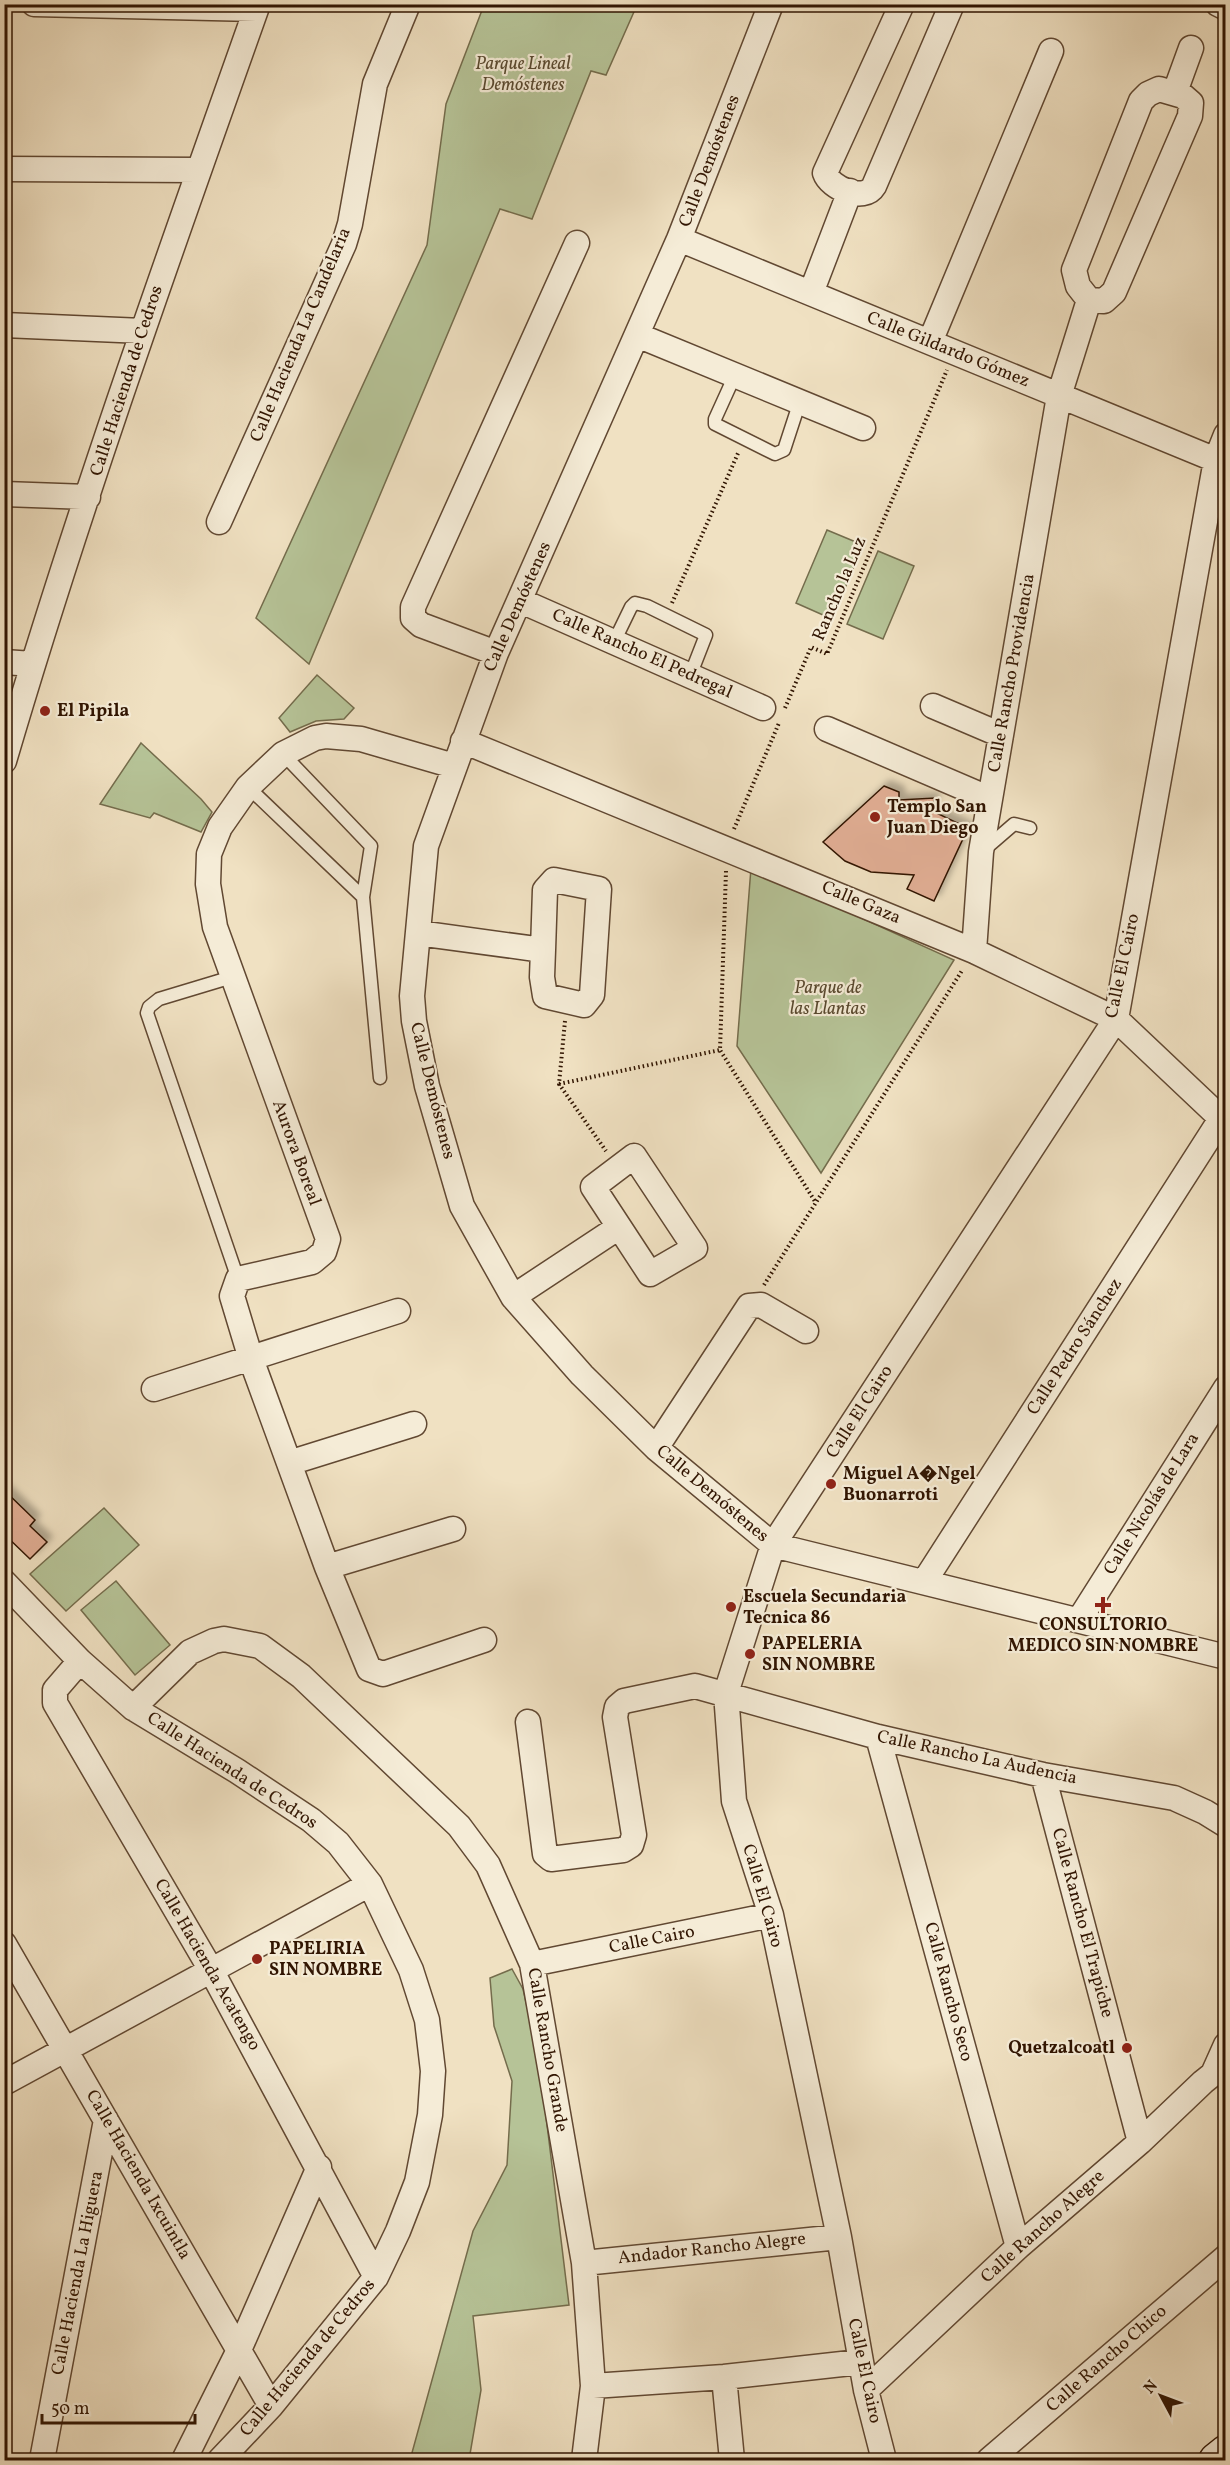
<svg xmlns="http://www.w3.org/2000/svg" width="1230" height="2465" font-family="Vollkorn,serif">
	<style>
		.green { fill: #b6c397; stroke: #746c4c; stroke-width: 1.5 }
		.building { fill: #e0ad93; stroke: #311502; stroke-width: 1.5; filter: url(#shadow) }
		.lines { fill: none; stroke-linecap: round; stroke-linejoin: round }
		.service-casing { stroke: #614832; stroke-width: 15 }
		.minor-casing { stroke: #614832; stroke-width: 27 }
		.secondary-casing { stroke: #311502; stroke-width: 36 }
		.path { stroke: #311502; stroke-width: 4; stroke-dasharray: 1.5 3; stroke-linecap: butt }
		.service { stroke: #f5ecd7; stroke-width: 12 }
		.minor { stroke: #f5ecd7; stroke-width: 24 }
		.secondary { stroke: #f5ecd7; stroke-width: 33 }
		.poi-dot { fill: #8f2418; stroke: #f5ecd7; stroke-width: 2 }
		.labels { text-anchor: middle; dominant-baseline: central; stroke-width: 4.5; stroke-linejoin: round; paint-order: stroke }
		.park-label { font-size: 18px; font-style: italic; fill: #59492f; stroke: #f5ecd7 }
		.street-label { font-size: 18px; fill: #311502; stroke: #f5ecd7 }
		.poi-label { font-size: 18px; font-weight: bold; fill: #311502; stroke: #f5ecd7; text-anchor: start }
	</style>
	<defs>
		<filter id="shadow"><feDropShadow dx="5.5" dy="-5.5" stdDeviation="3" flood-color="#0004"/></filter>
	</defs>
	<rect width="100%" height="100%" fill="#f0e1c2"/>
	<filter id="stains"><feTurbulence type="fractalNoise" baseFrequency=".00333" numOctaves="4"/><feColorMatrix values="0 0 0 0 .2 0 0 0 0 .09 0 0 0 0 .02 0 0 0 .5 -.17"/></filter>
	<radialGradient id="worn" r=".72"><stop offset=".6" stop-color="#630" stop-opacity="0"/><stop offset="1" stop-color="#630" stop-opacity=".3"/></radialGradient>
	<path class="green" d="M484 5H637L606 75 591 71 532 219 500 209 309 664 256 618 427 245 446 104Z
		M827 530 863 545 832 619 796 603Z
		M878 551 914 566 883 639 847 624Z
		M317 675 354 708 344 719 316 721 290 732 279 718Z
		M141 743 201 799 212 812 201 832 154 813 150 818 100 804Z
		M751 868 954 960 821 1173 737 1046Z
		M104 1508 139 1545 66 1611 30 1574Z
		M116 1581 170 1645 135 1675 81 1610Z
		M512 1969 523 1989 539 2059 569 2305 473 2316 481 2390 469 2460H410L473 2231 507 2165 512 2081 494 2026 490 1978Z"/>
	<path class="building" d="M884 786 899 792V800L935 798 930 810 968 828 934 901 907 889 914 875 871 872 845 861 823 842Z
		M4 1490 35 1520 30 1526 47 1542 30 1559 4 1534Z"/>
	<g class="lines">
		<g class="service-casing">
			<path id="service" d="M735 375 715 419V424L775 454 784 450 800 401
				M614 642 631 607 635 603 647 606 706 635 690 676
				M283 754 371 846 363 897 380 1078
				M248 787 363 897
				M985 849 1014 824 1030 828
				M232 977 159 999 149 1007 147 1013 238 1279"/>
		</g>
		<g class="minor-casing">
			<path id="minor" d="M34 4 256 9
				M771 4 679 239 496 653 426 846 412 996 414 1021 427 1086 462 1206 513 1297 582 1375 656 1448 773 1545 1226 1657
				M902 4 825 173C830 188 864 203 874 186L952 4
				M1218 4 1226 8
				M1159 89 1183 96 1191 103 1190 116 1114 292 1104 301 1089 300 1078 286 1074 270 1141 101 1148 94Z
				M1175 92 1191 48
				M4 169 199 170
				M679 239 1216 460
				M811 293 850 191
				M4 325 143 331
				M637 335 863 428
				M930 342 1051 51
				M4 494 88 497
				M219 522 344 244 350 224 375 84 408 4
				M521 601 763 708
				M496 653 421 625 413 618V607L577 243
				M4 662 33 664
				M933 706 1001 735
				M827 729 990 799
				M463 741 974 951 1116 1019 1226 1123
				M4 761C79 506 169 255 258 4
				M454 766 361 739 326 736 315 738 283 754 248 787 220 827 209 854 208 884 215 927 328 1239 324 1252 312 1262 238 1279 232 1296 251 1359 327 1567 369 1669 383 1674 484 1640
				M418 933 543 950 542 977 545 996 584 1005 592 995 599 889 554 880 545 890 543 950
				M974 951 981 852 1059 396 1089 300
				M634 1156 695 1248 650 1274 593 1187Z
				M513 1297 619 1227
				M154 1389 398 1311
				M656 1448 749 1306 761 1305 806 1331
				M289 1463 414 1424
				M327 1567 453 1529
				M4 1582 80 1661 133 1708 237 1771 311 1820 338 1843 370 1884 411 1970 427 2020 433 2071 430 2115 417 2182 398 2231 376 2277 271 2406 220 2460
				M924 1582 1226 1111
				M1079 1620 1226 1388
				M80 1661 55 1690V1703L211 1970 376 2277
				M133 1708 190 1652 214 1641 224 1639 260 1646 301 1676 459 1826 488 1865 532 1964 584 2263 593 2386 584 2460
				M528 1722 545 1854 551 1859 623 1850 631 1845 634 1835 615 1717 617 1707 624 1701 695 1686 878 1737 1043 1775 1174 1798 1205 1812 1226 1825
				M878 1737 1018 2247
				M1043 1775 1140 2142
				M4 1944 271 2406
				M532 1964 771 1915
				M1213 2074 1226 2045
				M4 2083 370 1884
				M584 2263 839 2237
				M724 2377 732 2460
				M593 2386 724 2377 860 2362
				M866 2390 1018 2247 1140 2142 1203 2082 1213 2074 1226 2070
				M42 2460 106 2120
				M184 2460 239 2350 319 2167
				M884 2460 866 2390 839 2237 771 1915 734 1801 726 1693 773 1545 1116 1019 1216 460 1226 435
				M989 2460 1226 2257"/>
		</g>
		<g class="secondary-casing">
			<path id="secondary" d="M1216 2460 1226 2452"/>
		</g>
		<path class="path" d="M672 603 739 451
			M785 708 811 647 827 654 947 370
			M734 829 779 723
			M726 871 720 1050 816 1203
			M565 1021 559 1084 606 1151
			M559 1084 720 1050
			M764 1285 963 969"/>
		<use href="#service" class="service"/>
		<use href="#minor" class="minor"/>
		<use href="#secondary" class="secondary"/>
	</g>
	<g class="poi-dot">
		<circle cx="45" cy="711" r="6"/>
		<circle cx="875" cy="817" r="6"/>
		<circle cx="831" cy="1484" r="6"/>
		<path d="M1100 1596h6v6h6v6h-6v6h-6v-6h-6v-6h6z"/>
		<circle cx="731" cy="1607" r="6"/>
		<circle cx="750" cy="1654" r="6"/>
		<circle cx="257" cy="1959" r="6"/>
		<circle cx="1127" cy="2048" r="6"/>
	</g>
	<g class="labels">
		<g class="park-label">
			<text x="523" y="64">Parque Lineal<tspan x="523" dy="21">Demóstenes</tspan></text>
			<text x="828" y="988">Parque de<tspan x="828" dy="21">las Llantas</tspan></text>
		</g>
		<g class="street-label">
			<text transform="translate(710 161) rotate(-69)">Calle Demóstenes</text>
			<text transform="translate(301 335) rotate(-67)">Calle Hacienda La Candelaria</text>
			<text transform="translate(948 350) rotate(22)">Calle Gildardo Gómez</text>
			<text transform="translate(127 381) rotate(-72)">Calle Hacienda de Cedros</text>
			<text transform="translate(840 589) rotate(-67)">Rancho la Luz</text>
			<text transform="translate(518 607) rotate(-66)">Calle Demóstenes</text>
			<text transform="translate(642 654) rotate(24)">Calle Rancho El Pedregal</text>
			<text transform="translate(1012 673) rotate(-80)">Calle Rancho Providencia</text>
			<text transform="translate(861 903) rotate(23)">Calle Gaza</text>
			<text transform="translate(1123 966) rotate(-78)">Calle El Cairo</text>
			<text transform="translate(432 1091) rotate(76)">Calle Demóstenes</text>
			<text transform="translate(296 1153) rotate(70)">Aurora Boreal</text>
			<text transform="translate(1075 1347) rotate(-57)">Calle Pedro Sánchez</text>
			<text transform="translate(860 1412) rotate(-57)">Calle El Cairo</text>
			<text transform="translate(712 1494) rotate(40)">Calle Demóstenes</text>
			<text transform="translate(1152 1504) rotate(-58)">Calle Nicolás de Lara</text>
			<text transform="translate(977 1758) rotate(12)">Calle Rancho La Audencia</text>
			<text transform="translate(232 1771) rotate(33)">Calle Hacienda de Cedros</text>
			<text transform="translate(762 1896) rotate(74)">Calle El Cairo</text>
			<text transform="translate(1082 1923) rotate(75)">Calle Rancho El Trapiche</text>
			<text transform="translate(652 1940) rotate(-11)">Calle Cairo</text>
			<text transform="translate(207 1965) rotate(60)">Calle Hacienda Acatengo</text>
			<text transform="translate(948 1992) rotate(75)">Calle Rancho Seco</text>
			<text transform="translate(547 2050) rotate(80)">Calle Rancho Grande</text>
			<text transform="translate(138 2175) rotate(60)">Calle Hacienda Ixcuintla</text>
			<text transform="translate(1043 2227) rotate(-42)">Calle Rancho Alegre</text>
			<text transform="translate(712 2249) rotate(-6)">Andador Rancho Alegre</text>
			<text transform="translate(78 2273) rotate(-79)">Calle Hacienda La Higuera</text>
			<text transform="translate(308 2358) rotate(-50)">Calle Hacienda de Cedros</text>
			<text transform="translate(1107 2359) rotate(-41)">Calle Rancho Chico</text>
			<text transform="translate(864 2371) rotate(78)">Calle El Cairo</text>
		</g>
		<g class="poi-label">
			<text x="57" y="711">El Pipila</text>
			<text x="887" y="807">Templo San<tspan x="887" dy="21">Juan Diego</tspan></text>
			<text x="843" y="1474">Miguel A�Ngel<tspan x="843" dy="21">Buonarroti</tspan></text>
			<text x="743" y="1597">Escuela Secundaria<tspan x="743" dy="21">Tecnica 86</tspan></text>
			<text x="1103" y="1625" text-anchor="middle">CONSULTORIO<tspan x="1103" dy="21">MEDICO SIN NOMBRE</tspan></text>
			<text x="762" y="1644">PAPELERIA<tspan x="762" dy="21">SIN NOMBRE</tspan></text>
			<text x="269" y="1949">PAPELIRIA<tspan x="269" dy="21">SIN NOMBRE</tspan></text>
			<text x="1115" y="2048" text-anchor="end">Quetzalcoatl</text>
		</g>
	</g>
	<rect width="1230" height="2465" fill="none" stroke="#f0e1c2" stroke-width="24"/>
	<rect x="6" y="6" width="1218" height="2453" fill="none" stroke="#311502" stroke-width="3"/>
	<rect x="12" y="12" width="1206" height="2441" fill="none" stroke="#311502" stroke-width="1.5"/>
	<g transform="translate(1161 2396) rotate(311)" stroke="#f5ecd7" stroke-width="4.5" paint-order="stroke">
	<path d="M0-4.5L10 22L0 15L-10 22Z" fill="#311502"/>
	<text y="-9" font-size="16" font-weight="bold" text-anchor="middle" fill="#311502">N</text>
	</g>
	<path d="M42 2414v9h153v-9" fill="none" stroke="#311502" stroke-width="3"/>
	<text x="51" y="2414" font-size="18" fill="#311502" stroke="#f5ecd7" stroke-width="4.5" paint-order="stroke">50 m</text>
	<rect width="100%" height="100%" filter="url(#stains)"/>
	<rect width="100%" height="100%" fill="url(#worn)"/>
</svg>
